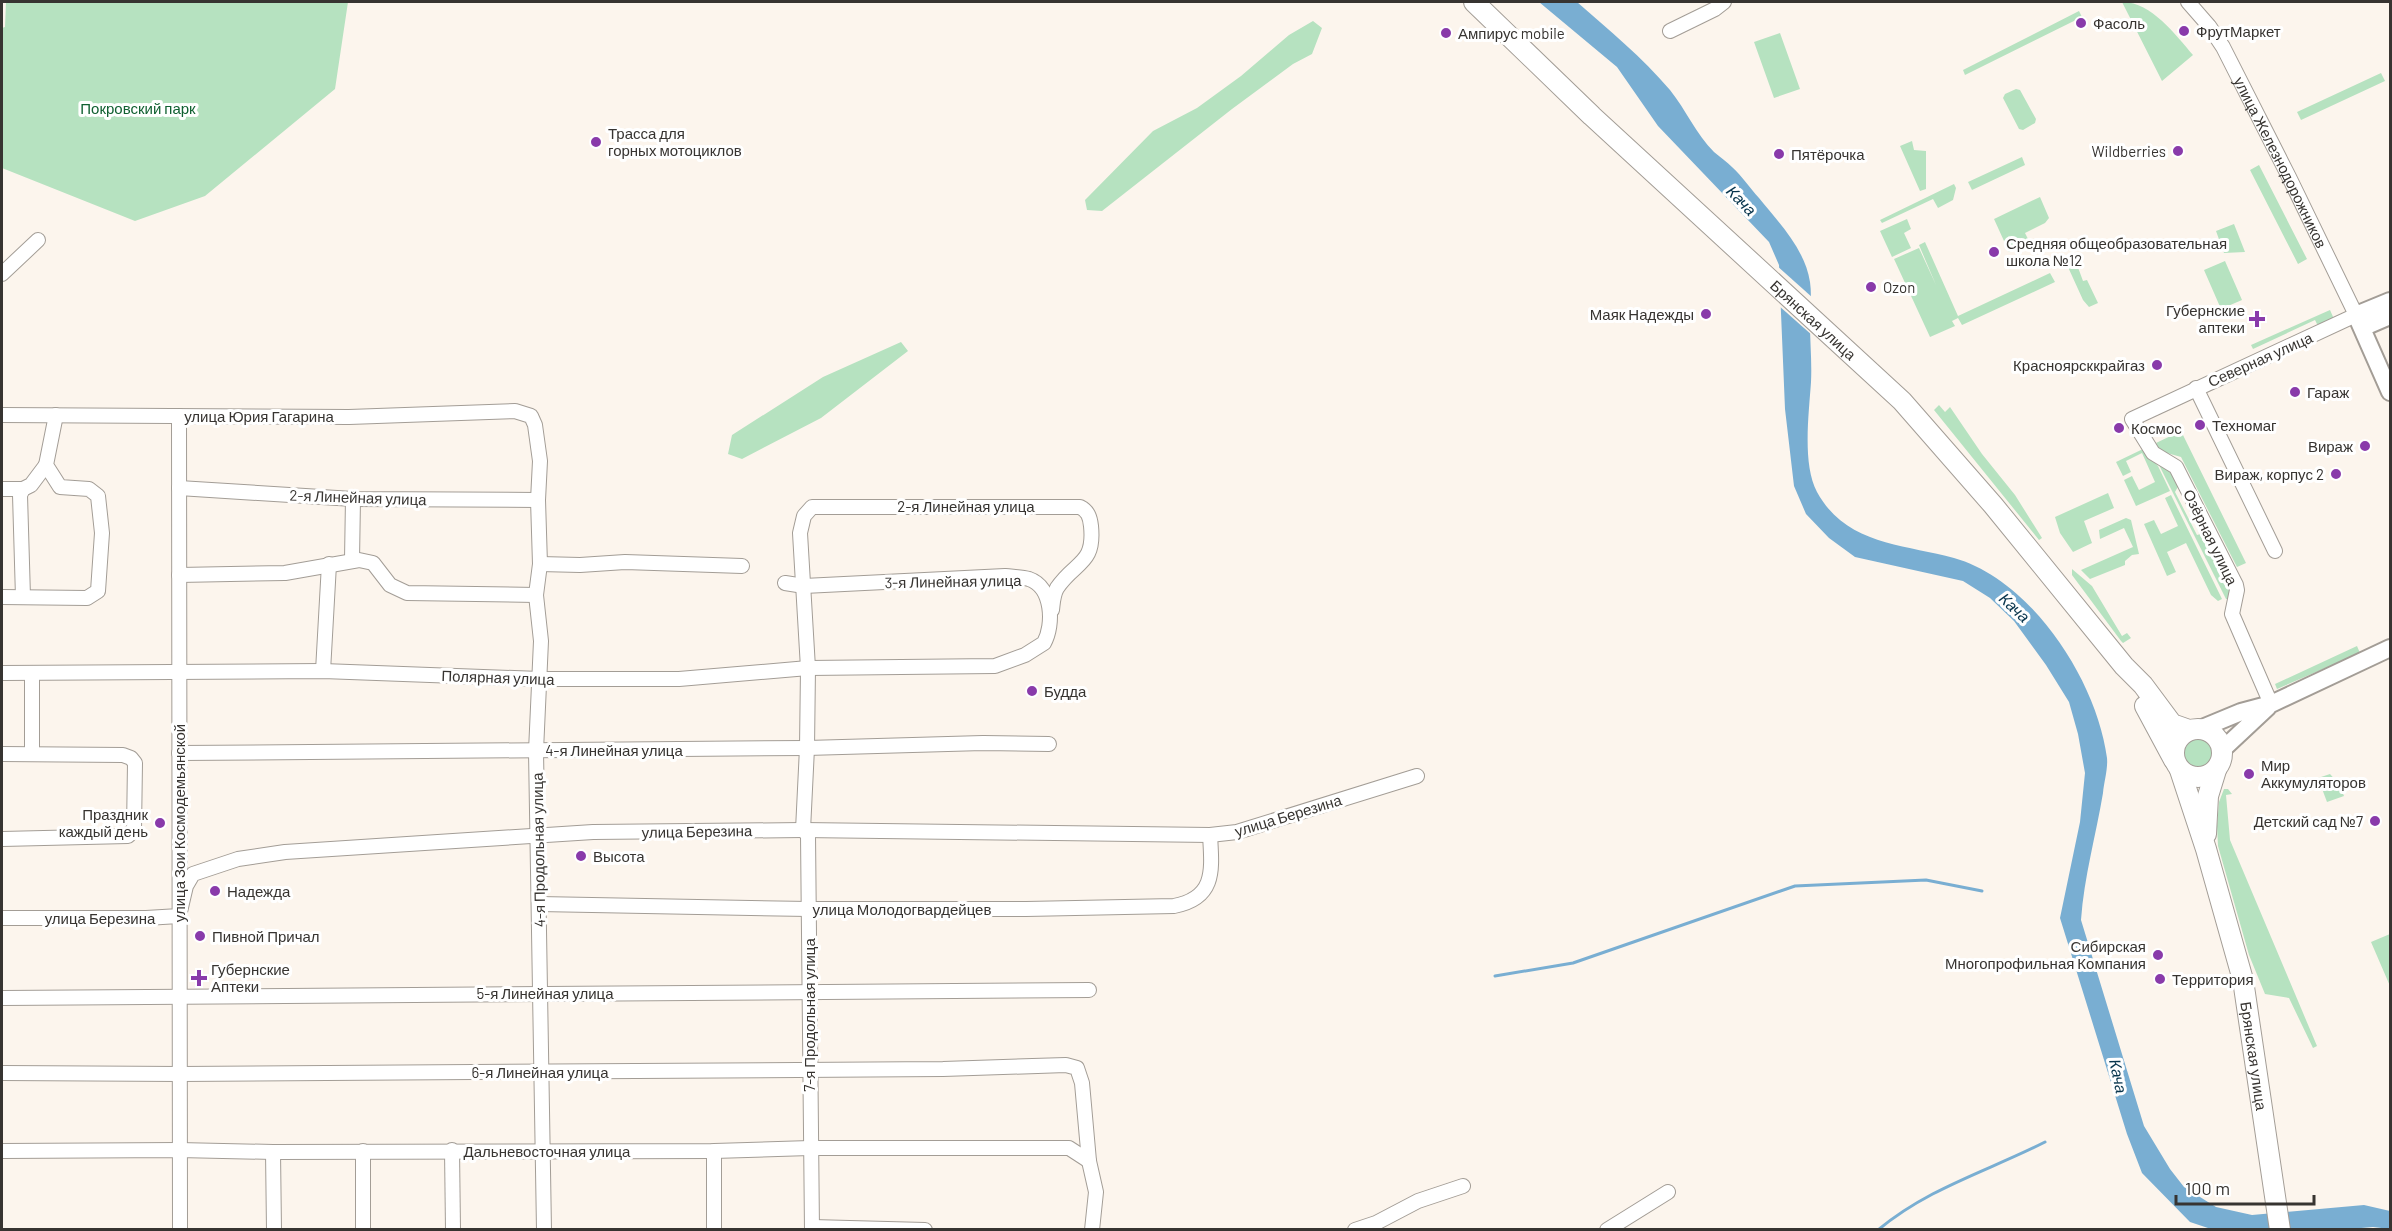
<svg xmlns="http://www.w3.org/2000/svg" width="2392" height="1231" font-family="Barlow,sans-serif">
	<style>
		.green { fill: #b6e2c0 }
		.water { fill: #79aed2 }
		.pier { fill: #fcf5ed }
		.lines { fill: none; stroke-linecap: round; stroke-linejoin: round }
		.stream { stroke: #79aed2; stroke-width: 3 }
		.minor-casing { stroke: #a39d96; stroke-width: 16 }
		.major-casing { stroke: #a39d96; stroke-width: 20 }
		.highway-casing { stroke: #a39d96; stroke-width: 22 }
		.minor { stroke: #fff; stroke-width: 14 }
		.major { stroke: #fff; stroke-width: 16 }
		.highway { stroke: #fff; stroke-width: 20 }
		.poi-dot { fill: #893aaa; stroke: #fff; stroke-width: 2 }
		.labels { text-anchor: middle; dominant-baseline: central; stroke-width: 6; stroke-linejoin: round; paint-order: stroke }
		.poi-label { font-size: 15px; fill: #373431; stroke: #fff; text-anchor: start }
		.park-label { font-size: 15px; fill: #106031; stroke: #fff }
		.street-label { font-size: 15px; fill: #373431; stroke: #fff }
		.water-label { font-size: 16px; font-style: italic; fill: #08354d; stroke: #fff }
	</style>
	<rect width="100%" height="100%" fill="#fcf5ed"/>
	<path class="green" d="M6 2H348L335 89 205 196 135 221 2 168V28L5 27Z
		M2122 2C2150 1 2176 35 2193 55L2162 81Z
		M2079 11 2082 17 1965 75 1963 70Z
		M1313 21 1322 28 1312 54 1293 64 1232 109 1102 211 1087 210 1085 200 1153 131 1197 108 1241 76 1289 35Z
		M1780 33 1800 89 1774 98 1754 42Z
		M2381 73 2385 81 2301 120 2297 112Z
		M2016 89 2020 90 2036 119 2035 123 2023 130 2019 129 2003 98 2005 94Z
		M1912 141 1914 150 1926 151V189L1920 191 1900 146Z
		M2022 157 2025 165 1972 190 1968 182Z
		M2259 165 2307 259 2298 264 2250 170Z
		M1954 184 1956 188 1953 200 1938 208 1933 199 1882 223 1880 220Z
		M2040 197 2049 218 2045 223 2025 233 2029 241 2009 252 1994 219Z
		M1907 219 1911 229 1904 233 1911 248 1892 257 1880 231Z
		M2234 224 2245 252 2224 253 2216 231Z
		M1925 242 1958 316 2050 273 2055 282 1962 325 1958 318 1952 321 1955 326 1930 337 1894 259 1919 248 1936 285 1919 245Z
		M2225 261 2242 300 2221 309 2204 270Z
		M2076 262 2083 281 2087 280 2098 303 2089 307 2083 300 2068 267Z
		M2330 310 2334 319 2324 324H2317L2315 320 2253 349 2251 345Z
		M901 342 908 351 821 418 742 459 728 454 732 435 823 377Z
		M1939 405 1945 412 1950 407 1982 454 2015 495 2042 538 2039 540 1934 410Z
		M2181 431 2246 563 2237 567 2181 457 2160 451 2156 443Z
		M2143 449 2158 466 2170 491 2136 506 2124 480 2132 476 2139 490 2155 482 2142 453 2126 461 2131 472 2123 476 2116 462Z
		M2162 464 2171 471 2179 485 2175 492 2196 533 2197 535 2204 533 2232 588 2229 599H2226L2159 465Z
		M2108 493 2114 508 2084 521 2092 543 2073 552 2060 533 2055 517Z
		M2171 495 2222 599 2218 601 2211 595 2186 543 2167 552 2176 572 2167 576 2144 524 2154 520 2161 534 2178 526 2165 498Z
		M2126 518 2131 520 2139 554 2132 555 2125 561V565L2090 579 2081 570 2133 547 2124 528 2100 539 2099 530Z
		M2072 569 2092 586 2122 636 2127 633 2131 638 2123 643 2121 641 2072 575Z
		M2357 646 2360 653 2277 689 2275 684Z
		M2180 753a18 18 0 1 1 36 0a18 18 0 1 1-36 0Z
		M2330 774 2339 784 2344 796 2327 802 2318 778Z
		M2228 789 2232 794 2226 795 2230 840 2317 1046 2313 1048 2289 998 2265 994 2249 955 2218 846 2217 826 2219 802 2224 789Z
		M2390 934V986L2371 942Z"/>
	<path class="water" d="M1539 2H1577C1609 30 1642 57 1670 90 1686 110 1696 134 1714 152 1720 157 1727 162 1732 167 1742 176 1750 188 1759 198 1779 223 1805 249 1810 282 1812 295 1810 310 1810 323 1810 343 1812 362 1811 382 1809 413 1802 464 1817 492 1846 545 1903 544 1954 558 2032 580 2097 681 2107 758 2108 769 2104 782 2103 793 2096 835 2084 877 2081 920L2144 1126 2170 1169 2184 1187 2216 1207 2252 1215 2364 1205 2390 1211V1229L2373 1227 2338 1230 2211 1229 2190 1222 2142 1173 2127 1134 2060 918 2080 822 2085 773 2078 734 2069 702 2046 665 2014 621 1990 598 1963 581 1855 557 1829 538 1806 514 1794 486 1785 409 1779 265 1769 242 1658 126 1617 67Z"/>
	<path class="pier" d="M1775 264 1813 298V336L1778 305Z"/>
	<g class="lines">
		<path class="stream" d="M1495 976 1573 963 1795 886 1926 880 1982 891
			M1878 1230C1928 1188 1988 1171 2045 1142"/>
		<g class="minor-casing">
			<g id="minor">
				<path id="s1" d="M2188 2 2209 26 2223 47 2289 177 2356 315 2132 419 2153 453 2176 467 2236 585 2237 590 2232 614 2271 704"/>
				<path d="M1670 31 1715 9 1724 2"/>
				<path d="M2 274 38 240"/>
				<path d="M2196 388 2275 551"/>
				<path d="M2 415 349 417 515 411 531 416 535 425 540 461 538 500 540 564 536 595 541 641 536 751 544 1230"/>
				<path d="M179 416 180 1230"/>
				<path d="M179 488 353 499 538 500"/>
				<path d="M2 489H23"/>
				<path d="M352 560 353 499"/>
				<path d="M540 564 580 565 625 562 742 566"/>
				<path d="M179 575 285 573 359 560 373 563 390 585 407 593 536 595"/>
				<path d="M2 597 87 598 98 591 102 533 98 496 89 489 60 487 46 465 56 415"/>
				<path d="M23 597 20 495 23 489 31 485 46 465"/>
				<path d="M323 671 329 564"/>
				<path d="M2 673 323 671 540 679H679L808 668 995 666 1025 655 1044 643C1054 625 1053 587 1029 579 1022 577 1013 577 1005 576L804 586 785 583"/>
				<path d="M32 673V754"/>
				<path d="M179 753 807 748 983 743 1049 744"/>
				<path d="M2 754 123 755 131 758 135 763 134 829 128 836 2 839"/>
				<path d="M539 904 809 909H1026L1174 906C1216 898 1212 870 1210 835"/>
				<path d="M2 918H146L179 916 186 886 193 874 238 859 285 852 593 832 803 830 1210 835 1237 832 1417 776"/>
				<path d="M2 998 1089 990"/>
				<path d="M2 1073 180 1074 943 1069 1066 1065 1077 1068 1082 1083 1089 1161 1096 1192 1092 1230"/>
				<path d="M452 1150 453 1230"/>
				<path d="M2 1151 179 1150 273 1152 714 1151 810 1148H1069L1089 1161"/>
				<path d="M363 1151V1230"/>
				<path d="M714 1151V1230"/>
				<path d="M273 1152 274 1230"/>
				<path d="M812 1227 925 1230"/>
				<path d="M812 1230 808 835 803 830 807 748 808 668 800 533 804 516 812 507H1080C1088 511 1090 517 1091 526 1095 565 1075 561 1057 588 1053 595 1053 602 1052 610"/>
				<path d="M1355 1230 1376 1223 1418 1201 1463 1186"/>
				<path d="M1607 1230 1668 1192"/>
			</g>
		</g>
		<g class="major-casing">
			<path id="major" d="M2390 301 2356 315 2390 392
				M2362 328 2390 316
				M2200 729 2241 712 2271 704 2390 648
				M2222 750 2268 707"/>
		</g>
		<g class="highway-casing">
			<g id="highway">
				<path id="s2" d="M1474 2 1592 116 1902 401 1993 505 2124 666 2143 685 2172 724 2189 730"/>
				<path d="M2145 706 2174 760"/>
				<circle cx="2198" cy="753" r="24"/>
				<path id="s3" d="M2180 770 2206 849 2243 980 2280 1230"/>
				<path d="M2206 834 2208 796 2216 770"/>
			</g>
		</g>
		<use href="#minor" class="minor"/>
		<use href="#major" class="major"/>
		<use href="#highway" class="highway"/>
	</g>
	<g class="poi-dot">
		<circle cx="2081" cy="23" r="6"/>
		<circle cx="2184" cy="31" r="6"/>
		<circle cx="1446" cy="33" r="6"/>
		<circle cx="596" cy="142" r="6"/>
		<circle cx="2178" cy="151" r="6"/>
		<circle cx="1779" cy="154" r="6"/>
		<circle cx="1994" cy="252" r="6"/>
		<circle cx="1871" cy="287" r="6"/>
		<circle cx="1706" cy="314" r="6"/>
		<path d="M2254 310h6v6h6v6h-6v6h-6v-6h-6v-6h6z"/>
		<circle cx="2157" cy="365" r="6"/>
		<circle cx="2295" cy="392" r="6"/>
		<circle cx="2200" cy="425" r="6"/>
		<circle cx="2119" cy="428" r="6"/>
		<circle cx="2365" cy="446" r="6"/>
		<circle cx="2336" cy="474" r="6"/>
		<circle cx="1032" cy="691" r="6"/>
		<circle cx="2249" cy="774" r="6"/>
		<circle cx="2375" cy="821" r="6"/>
		<circle cx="160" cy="823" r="6"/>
		<circle cx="581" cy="856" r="6"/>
		<circle cx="215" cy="891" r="6"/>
		<circle cx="200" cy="936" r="6"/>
		<circle cx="2158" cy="955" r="6"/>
		<path d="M196 969h6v6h6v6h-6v6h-6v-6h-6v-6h6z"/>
		<circle cx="2160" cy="979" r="6"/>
	</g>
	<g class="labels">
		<g class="poi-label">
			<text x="2093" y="23">Фасоль</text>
			<text x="2196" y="31">ФрутМаркет</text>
			<text x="1458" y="33">Ампирус mobile</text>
			<text x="608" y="133">Трасса для<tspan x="608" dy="17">горных мотоциклов</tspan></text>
			<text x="2166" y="151" text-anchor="end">Wildberries</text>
			<text x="1791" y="154">Пятёрочка</text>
			<text x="2006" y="243">Средняя общеобразовательная<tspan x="2006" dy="17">школа №12</tspan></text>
			<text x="1883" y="287">Ozon</text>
			<text x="2245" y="310" text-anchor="end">Губернские<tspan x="2245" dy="17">аптеки</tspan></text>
			<text x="1694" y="314" text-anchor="end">Маяк Надежды</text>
			<text x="2145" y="365" text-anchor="end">Красноярсккрайгаз</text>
			<text x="2307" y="392">Гараж</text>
			<text x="2212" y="425">Техномаг</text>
			<text x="2131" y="428">Космос</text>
			<text x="2353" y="446" text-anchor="end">Вираж</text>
			<text x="2324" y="474" text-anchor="end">Вираж, корпус 2</text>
			<text x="1044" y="691">Будда</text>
			<text x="2261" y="765">Мир<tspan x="2261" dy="17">Аккумуляторов</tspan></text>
			<text x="148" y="814" text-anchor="end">Праздник<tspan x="148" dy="17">каждый день</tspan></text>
			<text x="2363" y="821" text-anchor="end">Детский сад №7</text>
			<text x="593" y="856">Высота</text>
			<text x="227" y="891">Надежда</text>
			<text x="212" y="936">Пивной Причал</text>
			<text x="2146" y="946" text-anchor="end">Сибирская<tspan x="2146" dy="17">Многопрофильная Компания</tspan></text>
			<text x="211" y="969">Губернские<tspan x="211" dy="17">Аптеки</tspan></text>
			<text x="2172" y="979">Территория</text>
		</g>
		<g class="park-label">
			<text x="138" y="108">Покровский парк</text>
		</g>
		<g class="street-label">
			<text stroke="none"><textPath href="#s1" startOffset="186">улица Железнодорожников</textPath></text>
			<text stroke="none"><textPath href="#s2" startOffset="465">Брянская улица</textPath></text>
			<text transform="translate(2260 359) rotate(-24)">Северная улица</text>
			<text x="259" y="416">улица Юрия Гагарина</text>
			<text transform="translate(358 497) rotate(2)">2-я Линейная улица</text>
			<text x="966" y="506">2-я Линейная улица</text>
			<text transform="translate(2211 537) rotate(64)">Озёрная улица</text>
			<text transform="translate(953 581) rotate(-1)">3-я Линейная улица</text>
			<text transform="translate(498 677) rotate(2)">Полярная улица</text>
			<text x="614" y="750">4-я Линейная улица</text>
			<text transform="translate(1288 815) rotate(-17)">улица Березина</text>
			<text transform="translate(179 823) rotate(-90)">улица Зои Космодемьянской</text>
			<text transform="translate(697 831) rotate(-1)">улица Березина</text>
			<text transform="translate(538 850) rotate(-91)">4-я Продольная улица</text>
			<text x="902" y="909">улица Молодогвардейцев</text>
			<text x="100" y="918">улица Березина</text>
			<text x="545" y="993">5-я Линейная улица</text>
			<text transform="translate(809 1015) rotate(-90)">7-я Продольная улица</text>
			<text stroke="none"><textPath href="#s3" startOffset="296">Брянская улица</textPath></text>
			<text x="540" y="1072">6-я Линейная улица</text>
			<text x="547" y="1151">Дальневосточная улица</text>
		</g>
		<g class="water-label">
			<text transform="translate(1742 200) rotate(46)">Кача</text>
			<text transform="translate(2015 607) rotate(43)">Кача</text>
			<text transform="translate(2119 1076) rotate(78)">Кача</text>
		</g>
	</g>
	<rect width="2392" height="1231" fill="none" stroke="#373431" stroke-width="6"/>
	<path d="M2176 1195v9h138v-9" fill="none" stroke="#373431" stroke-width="3"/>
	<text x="2185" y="1195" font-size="18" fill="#373431" stroke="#ffffff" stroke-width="4.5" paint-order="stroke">100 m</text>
</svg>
